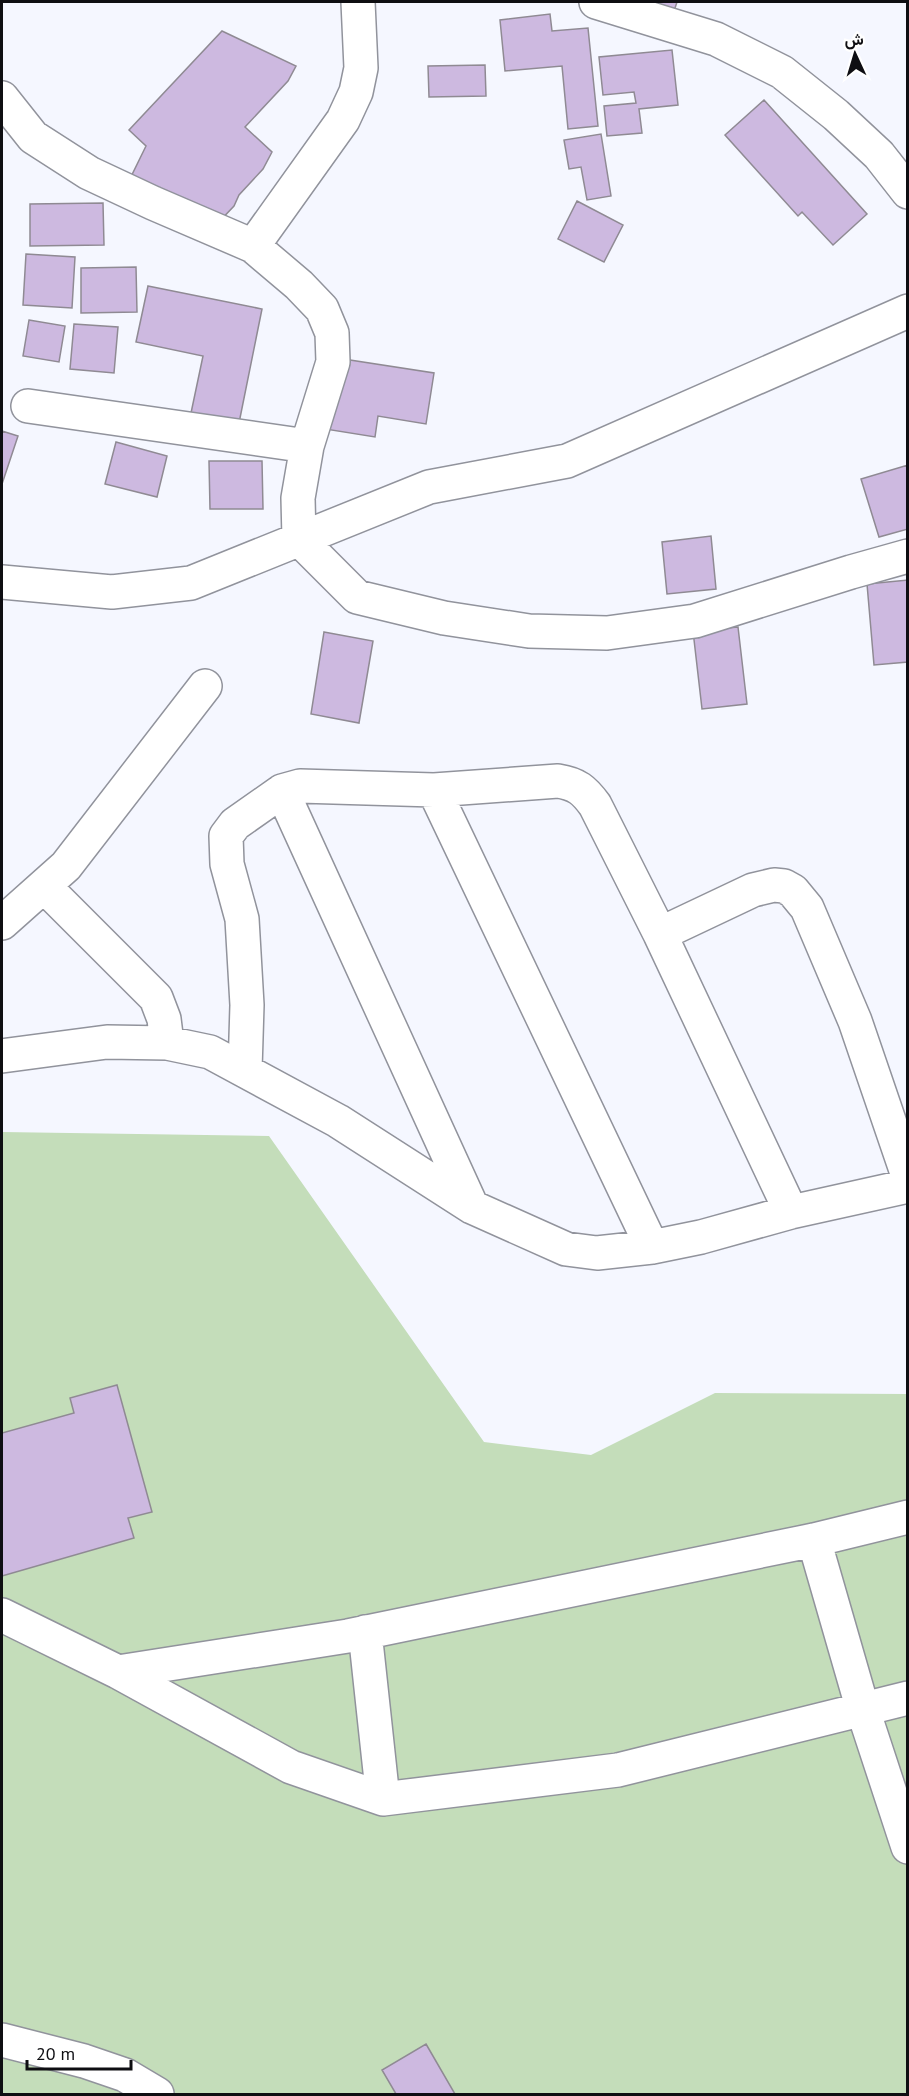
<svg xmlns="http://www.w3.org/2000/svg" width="909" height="2096" font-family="'PT Sans',Vazirmatn,sans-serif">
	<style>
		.green { fill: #c4ddba }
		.building { fill: #cdb9e0; stroke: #8f8a93; stroke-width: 1.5 }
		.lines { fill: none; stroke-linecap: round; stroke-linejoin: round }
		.minor-casing { stroke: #91939c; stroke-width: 36 }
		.minor { stroke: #fff; stroke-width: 33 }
	</style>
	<rect width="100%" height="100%" fill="#f5f7ff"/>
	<path class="green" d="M2 1132 269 1136 484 1442 591 1455 715 1393 907 1394V2094H2Z"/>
	<path class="building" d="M636 2H677L674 11Z
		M550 14 552 31 588 28 598 126 568 129 562 66 505 71 500 20Z
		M222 31 296 66 288 81 245 127 272 152 263 169 239 195 234 206 213 228 126 187 146 146 129 130Z
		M672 50 678 105 639 109 642 133 607 136 604 106 636 103 634 92 603 95 599 57Z
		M485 65 486 96 429 97 428 66Z
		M764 100 867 214 833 245 802 212 798 216 725 135Z
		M601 134 611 196 587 200 581 167 569 169 564 140Z
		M577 201 623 225 604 262 558 239Z
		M103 203 104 245 30 246V204Z
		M26 254 75 257 72 308 23 305Z
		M136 267 137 312 81 313V268Z
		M148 286 262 309 239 423 191 413 203 356 136 342Z
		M29 320 65 326 59 362 23 356Z
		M74 324 118 327 114 373 70 369Z
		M337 358 434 373 426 424 378 416 375 437 325 429Z
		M2 431 18 436 2 484Z
		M116 442 167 456 157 497 105 484Z
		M209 461H262L263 509H210Z
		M908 465V529L879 537 861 479Z
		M711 536 716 589 667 594 662 542Z
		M908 580V662L874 665 867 584Z
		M738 627 747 704 702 709 693 631Z
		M324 632 373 641 359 723 311 714Z
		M117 1385 152 1512 128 1518 134 1538 2 1576V1433L74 1413 70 1398Z
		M426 2044 455 2094H396L382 2070Z"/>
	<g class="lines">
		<g class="minor-casing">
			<path id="minor" d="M596 2 716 39 782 72 836 115 879 155 908 192
				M2 98 33 137 89 173 153 203 253 246 299 285 322 309 332 333 333 362 307 446 28 406
				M253 246 343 120 356 92 361 68 358 2
				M307 446 298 498 299 539 357 597 444 618 529 631 607 633 695 621 851 572 908 556
				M2 582 112 592 191 583 429 487 567 461 908 311
				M434 790 652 1247
				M282 791 472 1207
				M44 886 156 998 164 1019 167 1043
				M2 923 66 866 205 686
				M660 934 753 890 774 885 784 886 793 891 807 908 855 1021 908 1176
				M2 1056 107 1042 167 1043 210 1052 338 1121 472 1207 566 1249 597 1253 652 1247 701 1237 791 1212 908 1186
				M245 1070 247 1005 242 919 227 864 226 836 235 824 282 791 300 786 434 790 558 781C577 784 584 790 595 805L660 934 791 1212
				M814 1540 863 1710 908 1847
				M2 1615 118 1672 348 1636 814 1540 908 1517
				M365 1632 383 1799
				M118 1672 291 1767 383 1799 618 1770 908 1698
				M2 2040 84 2061 125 2075 157 2094"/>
		</g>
		<use href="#minor" class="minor"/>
	</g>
	<rect width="909" height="2096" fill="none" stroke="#0e0e12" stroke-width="6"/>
	<g transform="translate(855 54) rotate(356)" stroke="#ffffff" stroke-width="4.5" paint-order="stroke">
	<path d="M0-4.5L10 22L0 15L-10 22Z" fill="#0e0e12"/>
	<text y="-9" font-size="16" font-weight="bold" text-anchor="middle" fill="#0e0e12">ش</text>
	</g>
	<path d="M27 2060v9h104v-9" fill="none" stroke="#0e0e12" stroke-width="3"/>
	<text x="36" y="2060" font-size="18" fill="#0e0e12" stroke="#ffffff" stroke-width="4.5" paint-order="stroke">20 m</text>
</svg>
